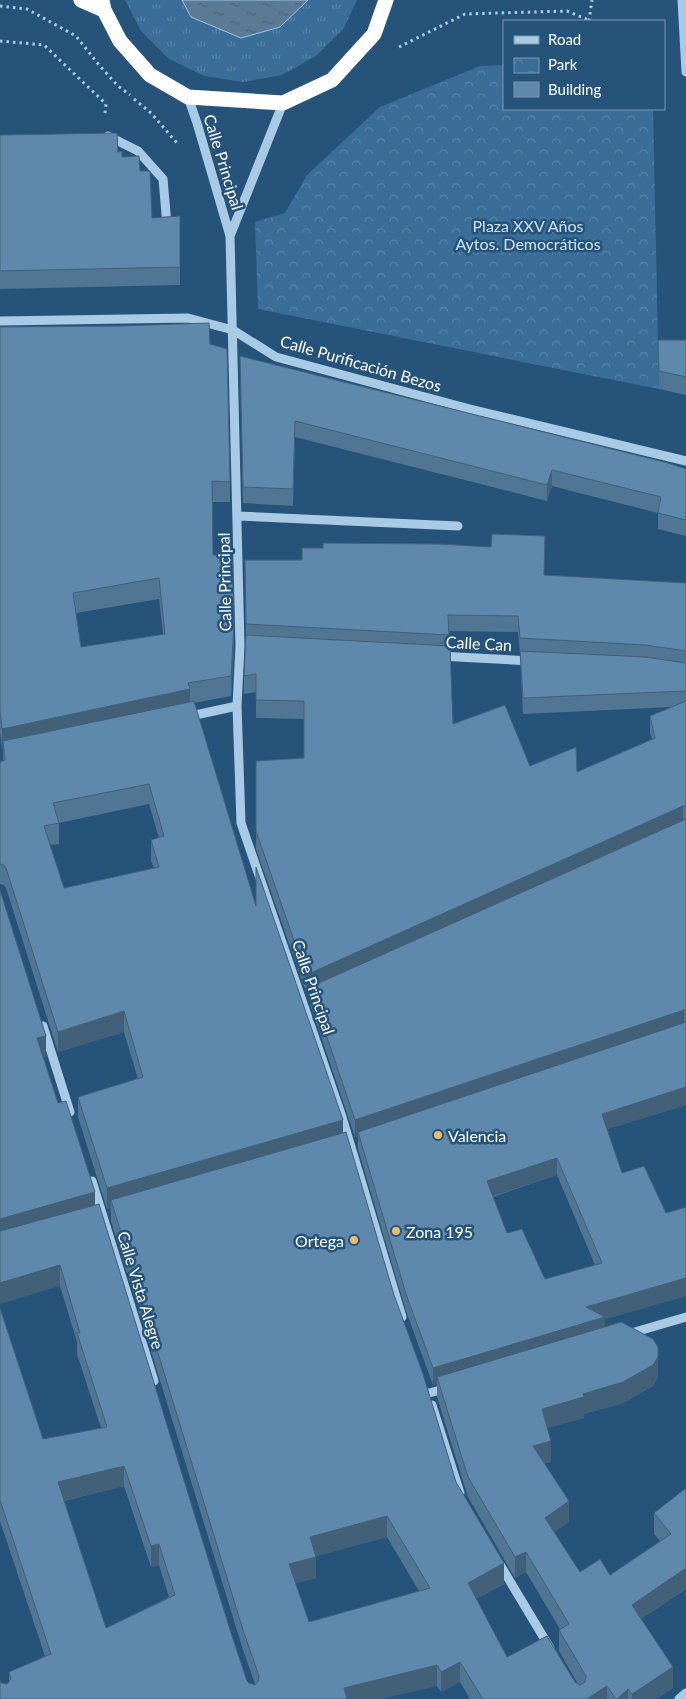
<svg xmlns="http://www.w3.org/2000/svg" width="686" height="1699" font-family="Lato,sans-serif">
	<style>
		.grass { fill: url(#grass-tufts) }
		.park { fill: url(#park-crowns) }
		.water { fill: url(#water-ripples); stroke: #9ec6e4 }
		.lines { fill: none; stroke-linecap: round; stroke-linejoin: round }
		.path { stroke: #a9cae4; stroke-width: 3; stroke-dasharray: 2.5 4; stroke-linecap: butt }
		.minor { stroke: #a9cae4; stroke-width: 9 }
		.highway { stroke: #fff; stroke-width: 15 }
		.wall { fill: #517694; fill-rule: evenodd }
		.shaded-wall { fill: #426078 }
		.building { fill: #5e89ac; stroke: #426078; fill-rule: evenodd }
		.poi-dot { fill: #ecbc6f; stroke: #26537a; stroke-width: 2 }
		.labels { text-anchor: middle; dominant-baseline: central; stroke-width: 5; stroke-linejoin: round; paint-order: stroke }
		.street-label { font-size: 16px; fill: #fff; stroke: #26537a }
		.park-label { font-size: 16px; fill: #cce2f3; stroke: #26537a }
		.poi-label { font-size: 16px; fill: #fff; stroke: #26537a; text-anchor: start }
	</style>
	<defs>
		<pattern id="grass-tufts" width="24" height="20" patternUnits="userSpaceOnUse" patternTransform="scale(1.25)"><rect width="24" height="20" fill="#3a6d98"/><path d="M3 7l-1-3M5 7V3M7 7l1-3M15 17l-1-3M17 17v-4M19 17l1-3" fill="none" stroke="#5883a7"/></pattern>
		<pattern id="park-crowns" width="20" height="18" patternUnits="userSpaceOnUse" patternTransform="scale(1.25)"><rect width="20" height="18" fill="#3a6d98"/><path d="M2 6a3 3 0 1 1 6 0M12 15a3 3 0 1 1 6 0" fill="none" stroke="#5883a7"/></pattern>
		<pattern id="water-ripples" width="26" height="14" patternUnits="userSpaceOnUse" patternTransform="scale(1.25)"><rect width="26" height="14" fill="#5a7a96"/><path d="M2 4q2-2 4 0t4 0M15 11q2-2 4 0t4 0" fill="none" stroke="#536371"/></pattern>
	</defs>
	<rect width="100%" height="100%" fill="#26537a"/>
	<path class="grass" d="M125 0H357L344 28 316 56 282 75 243 82 204 76 169 59 141 31Z"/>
	<path class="park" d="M505 65V109H653L659 389 258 309 255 222 285 213 307 175 380 107 480 66Z"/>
	<path class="water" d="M182 0H308L280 27 241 38 191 17Z"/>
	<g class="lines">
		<path class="path" d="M0 6 27 9 76 36 99 65 118 86 130 95
			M589 21 592 0
			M0 41 44 45 106 104 105 113
			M399 47 465 14 567 11 591 21
			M134 99 151 113 177 143"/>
		<path class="minor" d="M682 0 686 72
			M188 97 197 123 230 236 240 646 237 706 241 823 342 1117 402 1317
			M108 136 138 151 163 179 167 225
			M230 236 283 103
			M0 321 188 318 233 330 276 357 470 409 686 461
			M238 516 458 526
			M439 656 531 661
			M186 717 237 706
			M43 1026 70 1112
			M92 1181 154 1381
			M628 1334 686 1317
			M429 1393 448 1388
			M432 1405 460 1493
			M499 1563 550 1648
			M679 1699 686 1693"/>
		<path class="highway" d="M81 0 104 10
			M102 0 104 10 120 41 150 75 188 97 283 103 332 80 374 34 386 0"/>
	</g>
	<path class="wall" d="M0 135 118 152 122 157 140 171 152 218 180 216V285L0 289Z
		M0 327 210 344 230 482V502H213V555L234 646 231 696 194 703 256 906 343 1133 394 1295 456 1482 504 1584 476 1599 507 1657 575 1682 578 1684 559 1651V1630L560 1629 526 1572 515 1578 468 1497 437 1397V1384L433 1385 406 1311 358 1149V1136L355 1137 310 1004V990L306 992 256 849V761L304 758V719L256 718V692L244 694V676L246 635 245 560 686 583V1105L607 1129 622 1173 666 1213 686 1207V1296L605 1319V1327L658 1377 653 1386 623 1403 584 1414V1418L547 1428 551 1462 544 1463 569 1522 554 1532 580 1572 610 1575 660 1541 654 1534V1513L686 1488V1589L641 1619 673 1688 656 1699H470L460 1682 441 1692 437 1686 0 1699 1 1683 7 1684 9 1682V1672L45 1656 0 1521V1308L43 1439 101 1428 77 1354V1342L60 1286 0 890 46 1056 43 1057 58 1103 95 1205 231 1633 247 1681 249 1683 255 1684 243 1650 111 1221V1208L107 1209 78 1117V1097L138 1079 124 1032 58 1052 6 888 4 885 0 884V762L3 761V749H2L0 732ZM159 599 163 634 81 647 76 613ZM449 631 518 632 520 654 523 714 672 707 650 716V733L652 739 577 772 530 766 453 724ZM149 804 159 838 151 840V861L154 868 64 888 50 845 59 844V823ZM557 1175 595 1265 545 1279 507 1233 493 1197ZM124 1486 151 1567 159 1565 169 1597 106 1628 64 1501ZM387 1537 419 1591 309 1622 295 1583 316 1578V1556Z
		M658 340H686V395L659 389Z
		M240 356 686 469V536L658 529V513L552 486 547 501 295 437 293 506 243 503Z"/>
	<path class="shaded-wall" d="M552 470V486L547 501V485Z
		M234 625V646L231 696V676Z
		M190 689V710L3 741V749H2V729Z
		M683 806V823L310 987V990L306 992V975Z
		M684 1010V1027L358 1132V1136L355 1137V1120Z
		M124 1011V1032L58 1052V1032Z
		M46 1036V1056L37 1059V1038Z
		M686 1087V1105L602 1131V1114Z
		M343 1120V1141L111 1200V1208L107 1209V1188Z
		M557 1158V1175L487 1198V1181Z
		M95 1192V1212L0 1239V1219Z
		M60 1265V1286L0 1304V1283Z
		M686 1278V1296L605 1319V1334L437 1377V1384L433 1385V1368L586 1307Z
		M658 1357V1377L653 1386 623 1403 584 1414V1418L542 1430V1409L583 1394Z
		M551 1441V1462L533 1467V1446Z
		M124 1466V1486L58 1502V1482Z
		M569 1501V1522L545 1538V1518Z
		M387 1516V1537L310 1558V1537Z
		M159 1544V1565L151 1567V1546Z
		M526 1552V1572L515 1578V1557Z
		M316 1557V1578L289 1585V1564Z
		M504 1563V1584L468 1603V1583Z
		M686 1568V1589L632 1625V1605Z
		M460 1662V1682L441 1692V1672Z
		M437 1665V1686L382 1699H344V1688Z
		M673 1667V1688L656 1699H632V1694Z
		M607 1686V1699H587Z
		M628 1689V1699H617Z"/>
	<path class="building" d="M117 133 118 152 122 151V157L139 156 140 171H150L152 218 180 216V267L0 271V135Z
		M209 323 210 344 227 349 230 482 212 481 213 555H232L234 625 231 676 188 683 190 689 2 729 0 711V327L121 326ZM159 578 165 634 81 647 73 593Z
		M658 340H686V377L659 371Z
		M240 356 668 463 686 469V520L658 513 661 497 552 470 547 485 295 421 293 489 243 487Z
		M492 534 545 536 544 575 686 583V651L646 645 520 638 518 616 448 615 449 635 246 624 245 560H302V548H323V543L439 544 491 547Z
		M246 635 450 646 453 724 505 705 530 766 576 747 577 772 655 738 650 716 686 701V806H683L306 975 256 831V761L304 758V701L256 700V674L244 676Z
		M520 651 645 657 686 663V691L523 698Z
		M194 701 256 906V867L343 1120 107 1188 78 1097 143 1077 124 1011 58 1032 6 868 4 865 0 864V762L5 760 3 741ZM149 784 164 836 151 840 159 867 64 888 44 826 59 823 53 803Z
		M686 819V1010H684L355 1120 310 987Z
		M0 890 46 1036 37 1038 58 1103 66 1101 95 1192 0 1219Z
		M686 1022V1087L602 1114 622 1173 644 1166 666 1213 686 1207V1278L586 1307 605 1317 433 1368 406 1294 358 1132ZM557 1158 602 1263 545 1279 522 1229 507 1233 487 1181Z
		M346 1132 394 1295 423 1374 456 1482 504 1563 468 1583 507 1657 547 1636 575 1682 580 1685 585 1682 586 1676 559 1630 569 1624 526 1552 515 1557 468 1477 437 1377 621 1322 653 1339 658 1347V1357L653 1365 623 1382 583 1394 584 1397 542 1409 551 1441 533 1446 569 1501 545 1518 580 1572 600 1559 610 1575 671 1534 654 1513 686 1488V1568L632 1605 673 1667 632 1694 628 1689 617 1699H616L607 1686 587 1699H483L460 1662 441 1672 437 1665 344 1688 347 1699H0V1681L1 1683 7 1684 11 1679 9 1672 51 1654 0 1500V1308L43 1439 107 1427 77 1333H80L60 1265 0 1283V1231L99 1204 231 1633 247 1681 249 1683 255 1685 258 1682 259 1676 243 1630 111 1200ZM124 1466 151 1546 159 1544 175 1595 106 1628 58 1482ZM387 1516 430 1588 309 1622 289 1564 316 1557 310 1537Z"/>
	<g class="poi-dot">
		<circle cx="438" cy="1135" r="5"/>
		<circle cx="396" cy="1231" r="5"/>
		<circle cx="354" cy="1240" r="5"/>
	</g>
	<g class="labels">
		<g class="street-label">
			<text transform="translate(224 162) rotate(73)">Calle Principal</text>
			<text transform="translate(361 363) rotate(16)">Calle Purificación Bezos</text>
			<text transform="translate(224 582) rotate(-91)">Calle Principal</text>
			<text transform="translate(479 643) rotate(3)">Calle Can</text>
			<text transform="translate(314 987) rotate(71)">Calle Principal</text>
			<text transform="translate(141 1290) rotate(73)">Calle Vista Alegre</text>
		</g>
		<g class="park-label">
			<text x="528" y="225">Plaza XXV Años<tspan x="528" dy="18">Aytos. Democráticos</tspan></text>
		</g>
		<g class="poi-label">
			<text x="448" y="1135">Valencia</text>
			<text x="406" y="1231">Zona 195</text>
			<text x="344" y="1240" text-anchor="end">Ortega</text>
		</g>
	</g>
	<rect x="503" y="20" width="162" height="90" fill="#26537a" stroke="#7d98af"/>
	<rect x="514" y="36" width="25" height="8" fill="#a9cae4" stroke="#7d98af"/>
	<text x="548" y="45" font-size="15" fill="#ffffff">Road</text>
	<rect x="514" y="58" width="25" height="15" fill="url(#park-crowns)" stroke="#7d98af"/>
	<text x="548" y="70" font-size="15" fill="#ffffff">Park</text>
	<rect x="514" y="82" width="25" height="15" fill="#5e89ac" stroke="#7d98af"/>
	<text x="548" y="95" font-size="15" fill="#ffffff">Building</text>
</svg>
